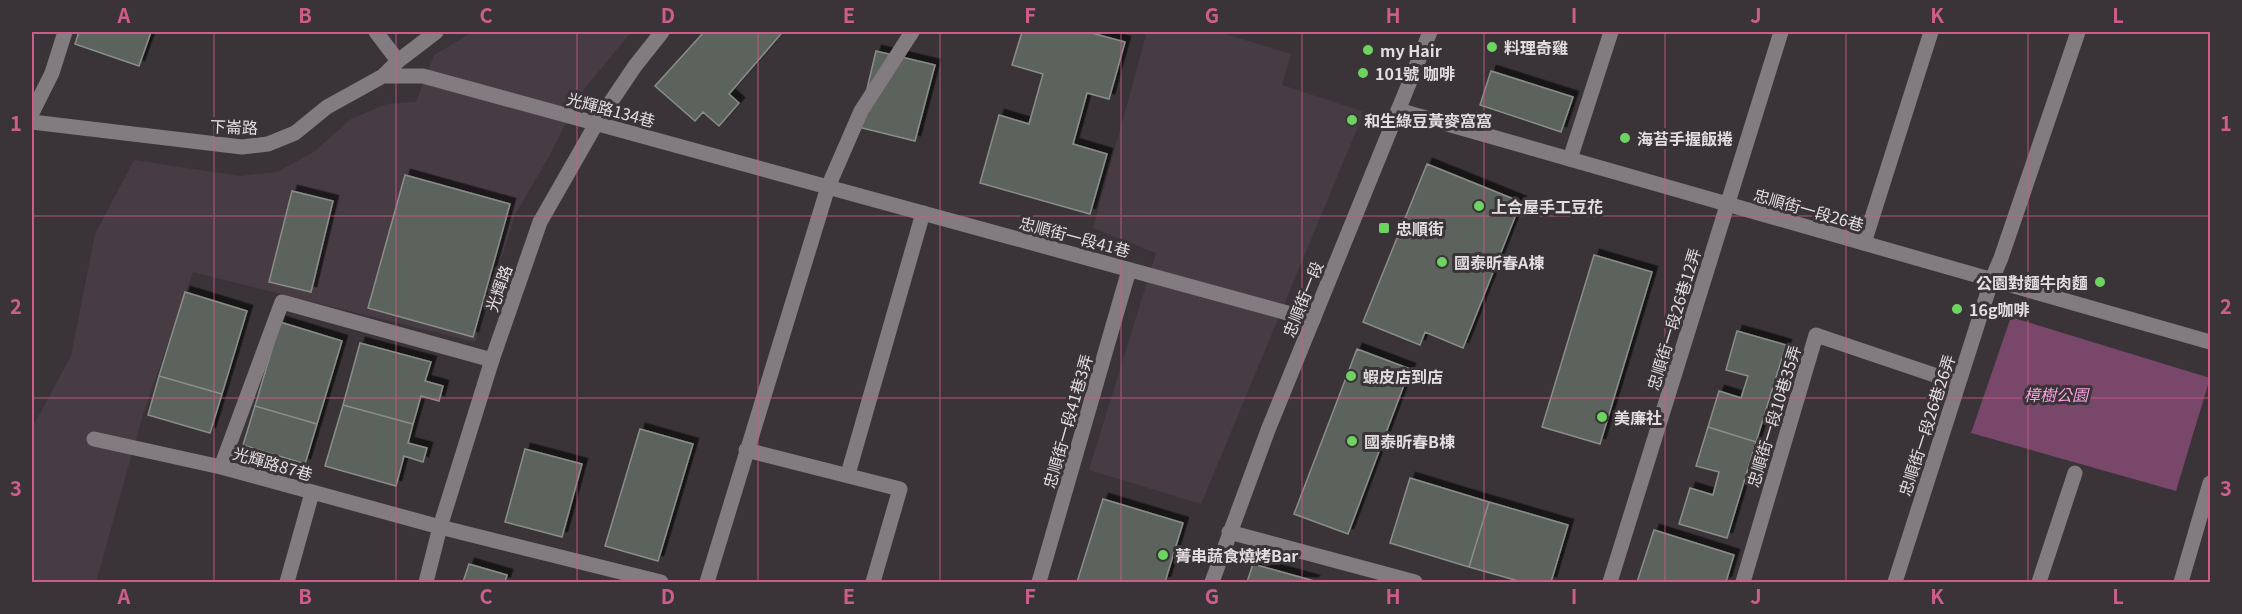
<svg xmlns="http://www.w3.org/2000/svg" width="2242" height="614" font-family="Georgia,'Noto Sans TC',serif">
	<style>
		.built { fill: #483c44 }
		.green { fill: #78476a }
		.building { fill: #5c625c; stroke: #898e88; stroke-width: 1.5; filter: url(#shadow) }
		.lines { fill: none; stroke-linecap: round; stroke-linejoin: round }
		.lane { stroke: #827b80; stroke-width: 15 }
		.street { stroke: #827b80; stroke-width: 15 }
		.secondary { stroke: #827b80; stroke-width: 15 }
		.grid { fill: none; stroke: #cd5d8a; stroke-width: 1.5; stroke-opacity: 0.55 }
		.poi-dot { fill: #6dd361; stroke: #3a3438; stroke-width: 2 }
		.labels { text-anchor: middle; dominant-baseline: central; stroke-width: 6; stroke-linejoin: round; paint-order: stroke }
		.poi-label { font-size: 16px; font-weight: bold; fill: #e2dee0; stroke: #3a3438; text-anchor: start }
		.street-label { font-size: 16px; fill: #e2dee0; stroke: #3a3438 }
		.park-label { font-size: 16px; font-style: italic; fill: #fba0e0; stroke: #3a3438 }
		.neatline { fill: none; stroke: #cd5d8a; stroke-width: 2 }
		.grid-label { font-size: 20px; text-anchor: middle; font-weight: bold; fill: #cd5d8a }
	</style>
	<defs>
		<filter id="shadow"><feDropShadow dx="5.5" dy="-5.5" stdDeviation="0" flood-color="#0009"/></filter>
	</defs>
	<rect width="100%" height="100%" fill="#3a3438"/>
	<path class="built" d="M473 32H631L581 93 548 158 515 215 475 342 193 272 143 414 96 582H32V428L71 356 95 234 134 160 240 176 277 172 314 152 351 119 387 104 416 102 434 55Z
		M1147 32H1218L1291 54 1282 85 1364 112 1201 504 1089 470 1156 253 1093 228Z"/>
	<path class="green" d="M2011 317 2210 378 2176 491 1971 433Z"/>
	<path class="building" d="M79 32H151L139 66 75 44Z
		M704 32H778L781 34 729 94 739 103 719 126 703 112 695 121 655 86Z
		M1022 32H1088L1125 42 1109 99 1087 93 1073 144 1107 154 1090 214 980 183 999 115 1029 124 1043 74 1012 65Z
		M876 51 935 65 915 141 858 127Z
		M1491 71 1573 97 1561 132 1480 105Z
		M1427 164 1521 202 1463 348 1425 332 1420 345 1363 322Z
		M405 175 510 204 473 337 368 308Z
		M292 191 333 201 311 292 269 282Z
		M1594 255 1652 272 1600 444 1542 427Z
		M185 292 247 311 222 394 159 376Z
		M280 322 342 341 317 424 255 406Z
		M1737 331 1786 345 1756 442 1708 427 1719 391 1741 398 1748 376 1726 370Z
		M360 343 431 362 425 381 443 386 439 401 421 396 413 424 343 405Z
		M1357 349 1410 369 1348 534 1294 514Z
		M159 376 222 394 210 433 148 415Z
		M343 405 413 424 408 443 427 448 423 462 404 456 396 486 325 466Z
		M255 406 317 424 305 464 243 445Z
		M1708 427 1756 442 1727 538 1679 524 1690 488 1713 495 1719 472 1696 466Z
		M640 429 693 444 658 561 605 546Z
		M525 449 582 464 562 537 505 522Z
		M1410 478 1489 502 1469 567 1390 543Z
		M1103 499 1183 523 1165 582H1077Z
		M1489 502 1568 525 1551 582H1522L1469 567Z
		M1654 530 1734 555 1726 582H1637Z
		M469 564 507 575 505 582H463Z
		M1253 564 1314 581 1313 582H1247Z"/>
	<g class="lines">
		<path class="lane" d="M376 32 398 61
			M1570 159 1611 32
			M1864 243 1931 32
			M94 439 221 467 440 527 661 582
			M746 450 900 489 873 582
			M221 467 282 302 492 360
			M848 474 923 213
			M1229 532 1415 582
			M287 582 312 493
			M707 582 828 187 861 111 912 32
			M1039 582 1129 270
			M1743 582 1816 335 1958 383
			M1895 582 1992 279 2001 258 2078 32
			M2039 582 2075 473
			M2181 582 2210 483"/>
		<path class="street" d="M383 76H423L1313 320
			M1398 110 2210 342
			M32 122 242 147 268 144 295 133 327 107 383 76 398 61 436 32
			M426 582 440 527 492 360 540 222 596 124 635 66 662 32
			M1610 582 1781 32"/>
		<path class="secondary" d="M32 113 52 73 65 32
			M1212 582 1268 430 1430 32"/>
	</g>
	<path class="grid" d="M214 32V582M396 32V582M577 32V582M758 32V582M940 32V582M1121 32V582M1302 32V582M1484 32V582M1665 32V582M1846 32V582M2028 32V582M32 216H2210M32 398H2210"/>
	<g class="poi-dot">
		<circle cx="1492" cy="47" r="6"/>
		<circle cx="1368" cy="50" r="6"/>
		<circle cx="1363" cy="73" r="6"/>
		<circle cx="1352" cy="120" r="6"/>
		<circle cx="1625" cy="138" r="6"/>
		<circle cx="1479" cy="206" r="6"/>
		<rect x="1378" y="222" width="12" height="12" rx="3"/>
		<circle cx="1442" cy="262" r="6"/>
		<circle cx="2100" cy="282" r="6"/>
		<circle cx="1957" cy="309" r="6"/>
		<circle cx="1351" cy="376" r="6"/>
		<circle cx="1602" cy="417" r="6"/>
		<circle cx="1352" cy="441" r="6"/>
		<circle cx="1163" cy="555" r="6"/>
	</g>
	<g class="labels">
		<g class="poi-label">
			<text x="1504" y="47">料理奇雞</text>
			<text x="1380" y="50">my Hair</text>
			<text x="1375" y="73">101號 咖啡</text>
			<text x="1364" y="120">和生綠豆黃麥窩窩</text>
			<text x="1637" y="138">海苔手握飯捲</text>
			<text x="1491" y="206">上合屋手工豆花</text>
			<text x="1396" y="228">忠順街</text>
			<text x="1454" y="262">國泰昕春A棟</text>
			<text x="2088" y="282" text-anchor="end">公園對麵牛肉麵</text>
			<text x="1969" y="309">16g咖啡</text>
			<text x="1363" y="376">蝦皮店到店</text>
			<text x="1614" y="417">美廉社</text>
			<text x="1364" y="441">國泰昕春B棟</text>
			<text x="1175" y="555">菁串蔬食燒烤Bar</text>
		</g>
		<g class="street-label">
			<text transform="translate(611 109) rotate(15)">光輝路134巷</text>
			<text transform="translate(234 126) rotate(2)">下崙路</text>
			<text transform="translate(1809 209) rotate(16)">忠順街一段26巷</text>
			<text transform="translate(1075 236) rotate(15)">忠順街一段41巷</text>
			<text transform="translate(498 288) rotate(-71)">光輝路</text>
			<text transform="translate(1302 299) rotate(-68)">忠順街一段</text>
			<text transform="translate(1673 319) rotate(-73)">忠順街一段26巷12弄</text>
			<text transform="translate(1773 416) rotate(-73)">忠順街一段10巷35弄</text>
			<text transform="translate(1067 421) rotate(-74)">忠順街一段41巷3弄</text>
			<text transform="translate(1926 425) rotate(-72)">忠順街一段26巷26弄</text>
			<text transform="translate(273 463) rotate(16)">光輝路87巷</text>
		</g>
		<g class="park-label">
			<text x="2056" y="394">樟樹公園</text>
		</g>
	</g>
	<rect width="2242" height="614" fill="none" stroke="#3a3438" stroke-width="66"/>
	<rect x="33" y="33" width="2176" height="548" class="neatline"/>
	<g class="grid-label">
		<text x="124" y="23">A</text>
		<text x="305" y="23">B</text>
		<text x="486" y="23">C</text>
		<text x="668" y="23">D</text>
		<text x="849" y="23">E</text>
		<text x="1030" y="23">F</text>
		<text x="1212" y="23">G</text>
		<text x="1393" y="23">H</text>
		<text x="1574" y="23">I</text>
		<text x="1756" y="23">J</text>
		<text x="1937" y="23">K</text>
		<text x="2118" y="23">L</text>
		<text x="16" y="131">1</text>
		<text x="2226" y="131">1</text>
		<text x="16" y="314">2</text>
		<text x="2226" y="314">2</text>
		<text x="16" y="496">3</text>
		<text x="2226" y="496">3</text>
		<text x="124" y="604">A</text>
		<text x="305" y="604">B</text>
		<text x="486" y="604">C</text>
		<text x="668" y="604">D</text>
		<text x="849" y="604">E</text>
		<text x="1030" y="604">F</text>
		<text x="1212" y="604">G</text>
		<text x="1393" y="604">H</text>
		<text x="1574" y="604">I</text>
		<text x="1756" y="604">J</text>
		<text x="1937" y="604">K</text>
		<text x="2118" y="604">L</text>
	</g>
</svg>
